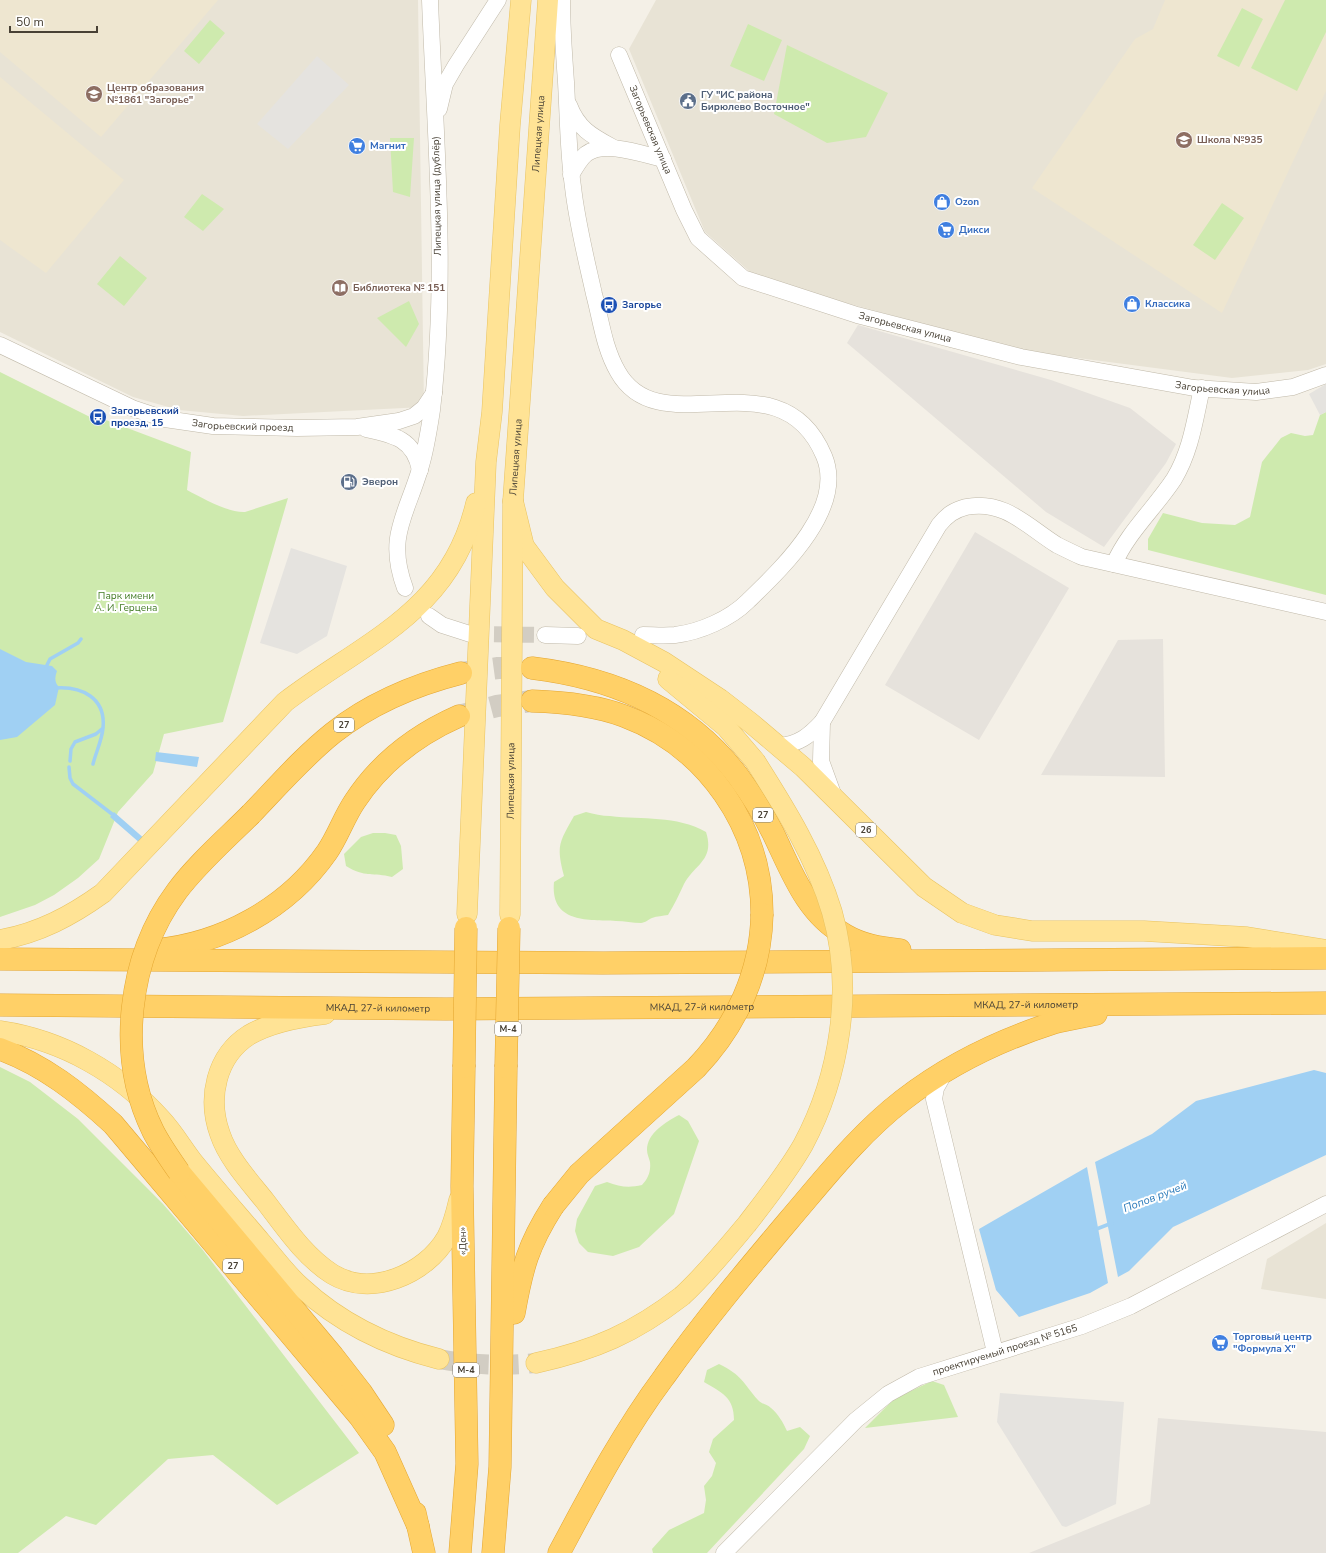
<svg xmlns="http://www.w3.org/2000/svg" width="1326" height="1553" font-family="'Nunito Sans',sans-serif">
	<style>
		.residential { fill: #e8e3d5 }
		.industrial { fill: #e6e2dc }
		.education { fill: #eee6d0 }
		.green { fill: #ceeaae }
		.parking { fill: #e5e3df }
		.water { fill: #a0d0f3 }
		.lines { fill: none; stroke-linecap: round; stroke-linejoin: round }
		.stream { stroke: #a0d0f3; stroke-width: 3.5 }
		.minor-tunnel { stroke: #d2cdc3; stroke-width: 16; stroke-dasharray: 16 8; stroke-linecap: butt }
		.major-tunnel { stroke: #d2cdc3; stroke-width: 20; stroke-dasharray: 20 10; stroke-linecap: butt }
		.highway-tunnel { stroke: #d2cdc3; stroke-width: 22; stroke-dasharray: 22 11; stroke-linecap: butt }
		.minor-casing { stroke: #c0b9a9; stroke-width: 17 }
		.major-casing { stroke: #e9c360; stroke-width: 21 }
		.highway-casing { stroke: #e4a631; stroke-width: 23 }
		.minor { stroke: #fff; stroke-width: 16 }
		.major { stroke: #ffe395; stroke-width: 20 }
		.highway { stroke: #ffd067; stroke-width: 22 }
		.major-bridge-casing { stroke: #e9c360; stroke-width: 21; stroke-linecap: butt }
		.highway-bridge-casing { stroke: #e4a631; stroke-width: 23; stroke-linecap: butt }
		.major-bridge { stroke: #ffe395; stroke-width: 20 }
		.highway-bridge { stroke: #ffd067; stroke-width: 22 }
		.labels { text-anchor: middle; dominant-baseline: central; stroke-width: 4; stroke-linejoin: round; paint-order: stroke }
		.shield { fill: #fff; stroke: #7f7a72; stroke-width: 1 }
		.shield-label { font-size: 9px; font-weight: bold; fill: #484135 }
		.education-label { font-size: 10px; font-weight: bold; fill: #785e54; stroke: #fff; text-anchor: start }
		.service-label { font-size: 10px; font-weight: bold; fill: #4e5e75; stroke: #fff; text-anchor: start }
		.street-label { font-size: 10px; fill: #484135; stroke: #fff }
		.shop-label { font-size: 10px; font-weight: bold; fill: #366cbe; stroke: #fff; text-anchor: start }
		.transit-label { font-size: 10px; font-weight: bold; fill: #164399; stroke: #fff; text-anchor: start }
		.park-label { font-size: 10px; fill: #447c26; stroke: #fff }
		.water-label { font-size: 11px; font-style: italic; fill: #2979b9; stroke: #fff }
	</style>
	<rect width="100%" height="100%" fill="#f4f0e7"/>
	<path class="residential" d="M0 0H418L424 407 243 416 179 410 133 397 0 332Z
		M656 0H1326V364L1308 370 1232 378 1024 351 758 279 705 232 629 49Z
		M1326 1223V1299L1261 1289 1267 1259Z"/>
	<path class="industrial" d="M858 325 1051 380 1130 408 1176 444 1166 463 1104 547 1046 512 847 343Z
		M975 532 1069 588 979 740 885 685Z
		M1163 639 1165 777 1041 775 1118 640Z
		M1158 1418 1326 1432V1553H1029L1150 1504Z"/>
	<path class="education" d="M0 0H218L101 137 0 52Z
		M1165 0H1326V91L1222 313 1032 188 1135 39 1153 29Z
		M0 77 124 180 46 273 0 240Z"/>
	<path class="green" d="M1285 0H1326V32L1297 91 1251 68Z
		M1242 8 1263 19 1239 67 1217 56Z
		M210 20 225 33 199 64 184 51Z
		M748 24 782 40 764 81 730 66Z
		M787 45 888 93 866 137 827 143 774 114Z
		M390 138H414L410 197 393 192Z
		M202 194 224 209 203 231 184 217Z
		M1222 203 1244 218 1215 260 1193 245Z
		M120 256 147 278 124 306 97 284Z
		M409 301 419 324 406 347 377 318Z
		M0 372 104 424 106 420 191 452 187 490C202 498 229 513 245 512L288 498 223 722 164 734 153 773 118 812 99 859 78 878 54 895 35 905 0 917Z
		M1326 412V595L1148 550V539L1163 513 1202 523 1235 525 1250 517 1262 462 1281 438 1291 433 1305 436 1313 435 1320 415Z
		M586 812C594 814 602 816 610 816 643 820 676 815 706 832 715 860 695 864 684 884 679 895 674 905 668 915 663 916 657 916 652 918 649 919 645 923 641 923 633 923 624 921 616 921 587 920 550 923 554 882L564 876C556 845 559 843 574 816Z
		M373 833H385L396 835 401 846 403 869 392 877C373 872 365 878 346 866L344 854 361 837Z
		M0 1067 30 1082 78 1119 163 1204 202 1249 359 1453 277 1505 213 1455 168 1459 96 1525 66 1516 18 1553H0Z
		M679 1115 688 1121 699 1141 674 1214 639 1247 613 1256 588 1252 579 1243 575 1231 577 1219 595 1186 607 1182C620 1187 629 1188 642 1185 648 1178 651 1172 650 1162 649 1158 647 1154 647 1150 647 1133 666 1122 679 1115Z
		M719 1364C742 1375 743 1383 758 1400 761 1404 767 1404 771 1408 778 1414 783 1422 787 1431L800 1427 810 1436 804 1449 707 1553H653L652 1549 669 1530 704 1513 706 1500 704 1486 712 1476 716 1463 709 1452 713 1439 734 1420C734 1397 722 1393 704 1382L707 1370Z
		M932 1381 944 1385 958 1417 865 1428 894 1399Z"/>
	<path class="parking" d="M317 56 349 85 288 149 257 124Z
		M1326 384V412L1320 415 1309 394Z
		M291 548 347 566 327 636 297 654 260 643Z
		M1000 1393 1124 1402 1116 1504 1066 1527 1062 1526 997 1422Z"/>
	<path class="water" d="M0 649 26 662 52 666 57 671C55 677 54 682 59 687L55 705 17 737 0 740Z
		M156 752 199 757 197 767 155 761Z
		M114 812 146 840 141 844 110 817Z
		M1314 1070 1326 1073V1155L1173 1227 1129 1271 1118 1277 1095 1162 1152 1134 1196 1101Z
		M1087 1167 1108 1283 1090 1293 1019 1317 996 1290 979 1229Z"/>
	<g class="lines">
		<path class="stream" d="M46 667 50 659 78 643 81 639
			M55 688C82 686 106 698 103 728 102 740 96 752 93 764
			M70 761 71 749 75 742 96 734 103 728
			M69 767 70 778 73 784 112 814
			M1094 1230 1112 1223"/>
		<path class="minor-tunnel" d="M470 634 545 635"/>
		<path class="major-tunnel" d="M439 1359C471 1365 503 1366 536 1363"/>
		<path class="highway-tunnel" d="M461 673 498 668H531
			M459 716 497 706 531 701"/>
		<g class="minor-casing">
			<g id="minor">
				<path d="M562 0C562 27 564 55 566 82 568 117 568 152 573 187 577 223 586 258 594 294 601 320 604 348 618 372 661 448 780 351 824 456 846 508 782 568 748 601 730 619 700 632 675 635 664 636 653 635 643 635"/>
				<path id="s1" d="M619 55 684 210 698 238 743 278 857 315 1021 357 1194 388 1256 392 1293 387 1326 375"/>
				<path d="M569 105C578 129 592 136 614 148"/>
				<path d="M439 109 445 84 456 65 498 0"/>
				<path d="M571 175C575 168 580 159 586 154 604 140 642 154 663 159"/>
				<path id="s2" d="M0 345 132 408 165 419 213 426 297 428 357 427 399 421 414 416 424 408 434 393"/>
				<path d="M366 429C394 435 414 439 420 470"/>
				<path d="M1114 564C1128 532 1155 508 1174 479 1191 451 1195 419 1202 388"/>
				<path d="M405 588C386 537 406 516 420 469 426 450 429 430 432 410 448 274 435 136 430 0"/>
				<path d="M429 616 442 625 470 634"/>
				<path d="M545 635 578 636"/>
				<path d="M822 722 821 761 833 794"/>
				<path d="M779 746C799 744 809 736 822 722L939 525C947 515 954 510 966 507 1004 499 1028 527 1057 545 1065 549 1073 553 1082 557L1326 612"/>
				<path d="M945 1072 936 1088 934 1099 995 1352"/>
				<path id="s3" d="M724 1553 856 1420 888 1394 919 1377 1082 1326 1131 1306 1326 1204"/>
			</g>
		</g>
		<g class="major-casing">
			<g id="major">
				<path d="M513 501 524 546 555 588 596 629 623 640 664 662 720 699 751 723 803 767 924 887 962 913 995 925 1032 931H1144L1247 937 1326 950"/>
				<path d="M668 679 726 727 755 761"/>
				<path d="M467 914 486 462 492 412 510 125 521 0"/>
				<path id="s4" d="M510 915 513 501 548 0"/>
				<path d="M0 940C39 933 71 916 103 893L285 702C365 641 451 612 476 503"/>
				<path d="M325 1014C300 1017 271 1022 249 1035 216 1056 207 1098 220 1134 228 1158 249 1181 265 1201 285 1227 304 1256 332 1274 371 1298 426 1274 447 1237 453 1225 456 1213 459 1200"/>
				<path d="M0 1031C62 1040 120 1073 161 1119 174 1133 183 1149 194 1163 216 1190 239 1216 261 1242 274 1257 286 1274 301 1287 341 1324 387 1346 439 1359"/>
				<path d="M536 1363C595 1350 634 1333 682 1296"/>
			</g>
		</g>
		<g class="highway-casing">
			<g id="highway">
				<path d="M532 668C615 678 687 709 738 776 751 794 763 813 773 833 791 870 806 914 845 935 862 945 880 948 900 950"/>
				<path d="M532 701C563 702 595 705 624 716 707 747 762 827 762 914"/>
				<path d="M251 814C277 787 303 757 333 733 371 703 414 685 461 673"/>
				<path d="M154 950C222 944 288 908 327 852 338 836 344 817 355 801 380 763 416 735 459 716"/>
				<path d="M0 959 603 963 1326 958"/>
				<path id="s5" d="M0 1005 446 1009 1326 1003"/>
				<path d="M0 1049C44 1065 79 1093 113 1124L360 1417 385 1452 418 1526"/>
				<path d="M179 1172 333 1356 361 1392 383 1425"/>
				<path d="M514 1313C522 1268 528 1245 553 1206"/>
				<path d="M415 1513 424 1553"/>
				<path d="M460 1553 467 1464 462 1186 464 1067"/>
				<path d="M493 1553 500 1467 506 1067"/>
				<path d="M559 1553C591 1493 623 1432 664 1377 703 1322 746 1271 789 1220 825 1178 859 1134 903 1100 948 1065 1000 1040 1053 1023 1067 1019 1082 1017 1096 1014"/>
			</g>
		</g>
		<use href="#minor" class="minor"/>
		<use href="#major" class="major"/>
		<use href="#highway" class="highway"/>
		<g class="major-bridge-casing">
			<path id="major-bridge" d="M682 1296C706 1274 726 1249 747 1224 767 1198 787 1173 803 1145 840 1076 854 988 832 912 816 858 785 808 755 761"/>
		</g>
		<g class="highway-bridge-casing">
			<path id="highway-bridge" d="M464 1067 466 928
				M506 1067 509 928
				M179 1172C170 1159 160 1145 153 1131 116 1056 128 957 177 891 198 863 226 839 251 814
				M553 1206 579 1174 696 1068C736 1026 761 973 762 914"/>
		</g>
		<use href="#major-bridge" class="major-bridge"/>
		<use href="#highway-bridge" class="highway-bridge"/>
	</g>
	<defs>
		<g id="school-disc" transform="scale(0.9)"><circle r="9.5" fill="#8d6e63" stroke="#fff"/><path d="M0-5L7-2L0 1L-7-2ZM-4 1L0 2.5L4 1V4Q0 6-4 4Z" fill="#fff"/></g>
		<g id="civic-disc" transform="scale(0.9)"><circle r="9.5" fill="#5c6f8a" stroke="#fff"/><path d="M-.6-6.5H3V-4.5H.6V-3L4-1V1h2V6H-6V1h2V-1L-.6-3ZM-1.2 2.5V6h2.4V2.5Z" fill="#fff"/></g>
		<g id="supermarket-disc" transform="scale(0.9)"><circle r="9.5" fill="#3f7fe0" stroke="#fff"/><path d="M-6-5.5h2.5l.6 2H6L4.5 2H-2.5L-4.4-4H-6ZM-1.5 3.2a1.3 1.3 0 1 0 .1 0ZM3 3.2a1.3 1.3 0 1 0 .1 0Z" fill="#fff"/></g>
		<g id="shop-disc" transform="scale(0.9)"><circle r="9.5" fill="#3f7fe0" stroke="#fff"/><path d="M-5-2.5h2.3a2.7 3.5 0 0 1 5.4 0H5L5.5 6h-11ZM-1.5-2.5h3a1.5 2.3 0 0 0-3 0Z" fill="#fff"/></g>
		<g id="library-disc" transform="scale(0.9)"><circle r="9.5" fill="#8d6e63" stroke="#fff"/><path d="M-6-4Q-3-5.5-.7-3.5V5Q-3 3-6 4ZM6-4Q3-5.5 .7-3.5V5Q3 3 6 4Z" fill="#fff"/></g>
		<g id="bus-disc" transform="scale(0.9)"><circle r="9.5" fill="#1a4fb4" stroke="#fff"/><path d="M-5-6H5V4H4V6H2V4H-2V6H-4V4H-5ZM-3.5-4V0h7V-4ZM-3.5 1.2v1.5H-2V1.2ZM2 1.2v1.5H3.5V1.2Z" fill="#fff"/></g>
		<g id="fuel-disc" transform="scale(0.9)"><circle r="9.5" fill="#5c6f8a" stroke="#fff"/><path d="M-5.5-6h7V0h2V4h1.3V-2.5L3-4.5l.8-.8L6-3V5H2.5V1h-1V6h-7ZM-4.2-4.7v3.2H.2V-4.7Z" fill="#fff"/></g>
	</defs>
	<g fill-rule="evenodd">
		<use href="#school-disc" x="94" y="94"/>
		<use href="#civic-disc" x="688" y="101"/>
		<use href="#school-disc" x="1184" y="140"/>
		<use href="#supermarket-disc" x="357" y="146"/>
		<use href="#shop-disc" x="942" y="202"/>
		<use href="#supermarket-disc" x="946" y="230"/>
		<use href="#library-disc" x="340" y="288"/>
		<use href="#shop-disc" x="1132" y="304"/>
		<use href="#bus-disc" x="609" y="305"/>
		<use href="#bus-disc" x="98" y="417"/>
		<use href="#fuel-disc" x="349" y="482"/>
		<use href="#supermarket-disc" x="1220" y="1343"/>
	</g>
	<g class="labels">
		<g class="shield">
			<rect x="334" y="718" width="20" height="14" rx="3"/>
			<rect x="753" y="808" width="20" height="14" rx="3"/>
			<rect x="856" y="823" width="20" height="14" rx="3"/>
			<rect x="495" y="1022" width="26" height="14" rx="3"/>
			<rect x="223" y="1259" width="20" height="14" rx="3"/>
			<rect x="453" y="1363" width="26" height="14" rx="3"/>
		</g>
		<g class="shield-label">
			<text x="344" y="725">27</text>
			<text x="763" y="815">27</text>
			<text x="866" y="830">26</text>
			<text x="508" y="1029">М-4</text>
			<text x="233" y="1266">27</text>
			<text x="466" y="1370">М-4</text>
		</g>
		<g class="education-label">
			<text x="107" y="88">Центр образования<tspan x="107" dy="12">№1861 "Загорье"</tspan></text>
			<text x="1197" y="140">Школа №935</text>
			<text x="353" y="288">Библиотека № 151</text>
		</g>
		<g class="service-label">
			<text x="701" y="95">ГУ "ИС района<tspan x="701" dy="12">Бирюлево Восточное"</tspan></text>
			<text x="362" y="482">Эверон</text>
		</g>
		<g class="street-label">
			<text stroke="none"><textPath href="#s1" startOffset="81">Загорьевская улица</textPath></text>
			<text stroke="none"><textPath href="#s4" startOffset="782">Липецкая улица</textPath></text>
			<text transform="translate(437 196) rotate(-91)">Липецкая улица (дублёр)</text>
			<text stroke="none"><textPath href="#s1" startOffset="429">Загорьевская улица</textPath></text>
			<text stroke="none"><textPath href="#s1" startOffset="753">Загорьевская улица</textPath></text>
			<text stroke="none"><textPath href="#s2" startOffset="259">Загорьевский проезд</textPath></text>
			<text stroke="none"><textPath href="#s4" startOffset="458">Липецкая улица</textPath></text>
			<text stroke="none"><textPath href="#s4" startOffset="134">Липецкая улица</textPath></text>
			<text stroke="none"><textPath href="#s5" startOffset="1026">МКАД, 27-й километр</textPath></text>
			<text stroke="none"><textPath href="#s5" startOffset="702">МКАД, 27-й километр</textPath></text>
			<text stroke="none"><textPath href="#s5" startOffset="378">МКАД, 27-й километр</textPath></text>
			<text transform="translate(463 1241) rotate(-91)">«Дон»</text>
			<text stroke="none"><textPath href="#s3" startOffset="354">проектируемый проезд № 5165</textPath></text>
		</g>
		<g class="shop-label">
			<text x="370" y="146">Магнит</text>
			<text x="955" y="202">Ozon</text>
			<text x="959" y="230">Дикси</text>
			<text x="1145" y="304">Классика</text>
			<text x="1233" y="1337">Торговый центр<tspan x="1233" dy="12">"Формула X"</tspan></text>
		</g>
		<g class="transit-label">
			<text x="622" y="305">Загорье</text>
			<text x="111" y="411">Загорьевский<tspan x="111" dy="12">проезд, 15</tspan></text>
		</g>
		<g class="park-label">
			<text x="126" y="596">Парк имени<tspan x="126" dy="12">А. И. Герцена</tspan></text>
		</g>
		<g class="water-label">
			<text transform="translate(1155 1197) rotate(-21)">Попов ручей</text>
		</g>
	</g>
	<path d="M10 26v6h87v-6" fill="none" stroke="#484135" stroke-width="2"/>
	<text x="16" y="26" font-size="12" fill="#484135" stroke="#ffffff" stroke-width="3" paint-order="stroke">50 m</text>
</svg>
